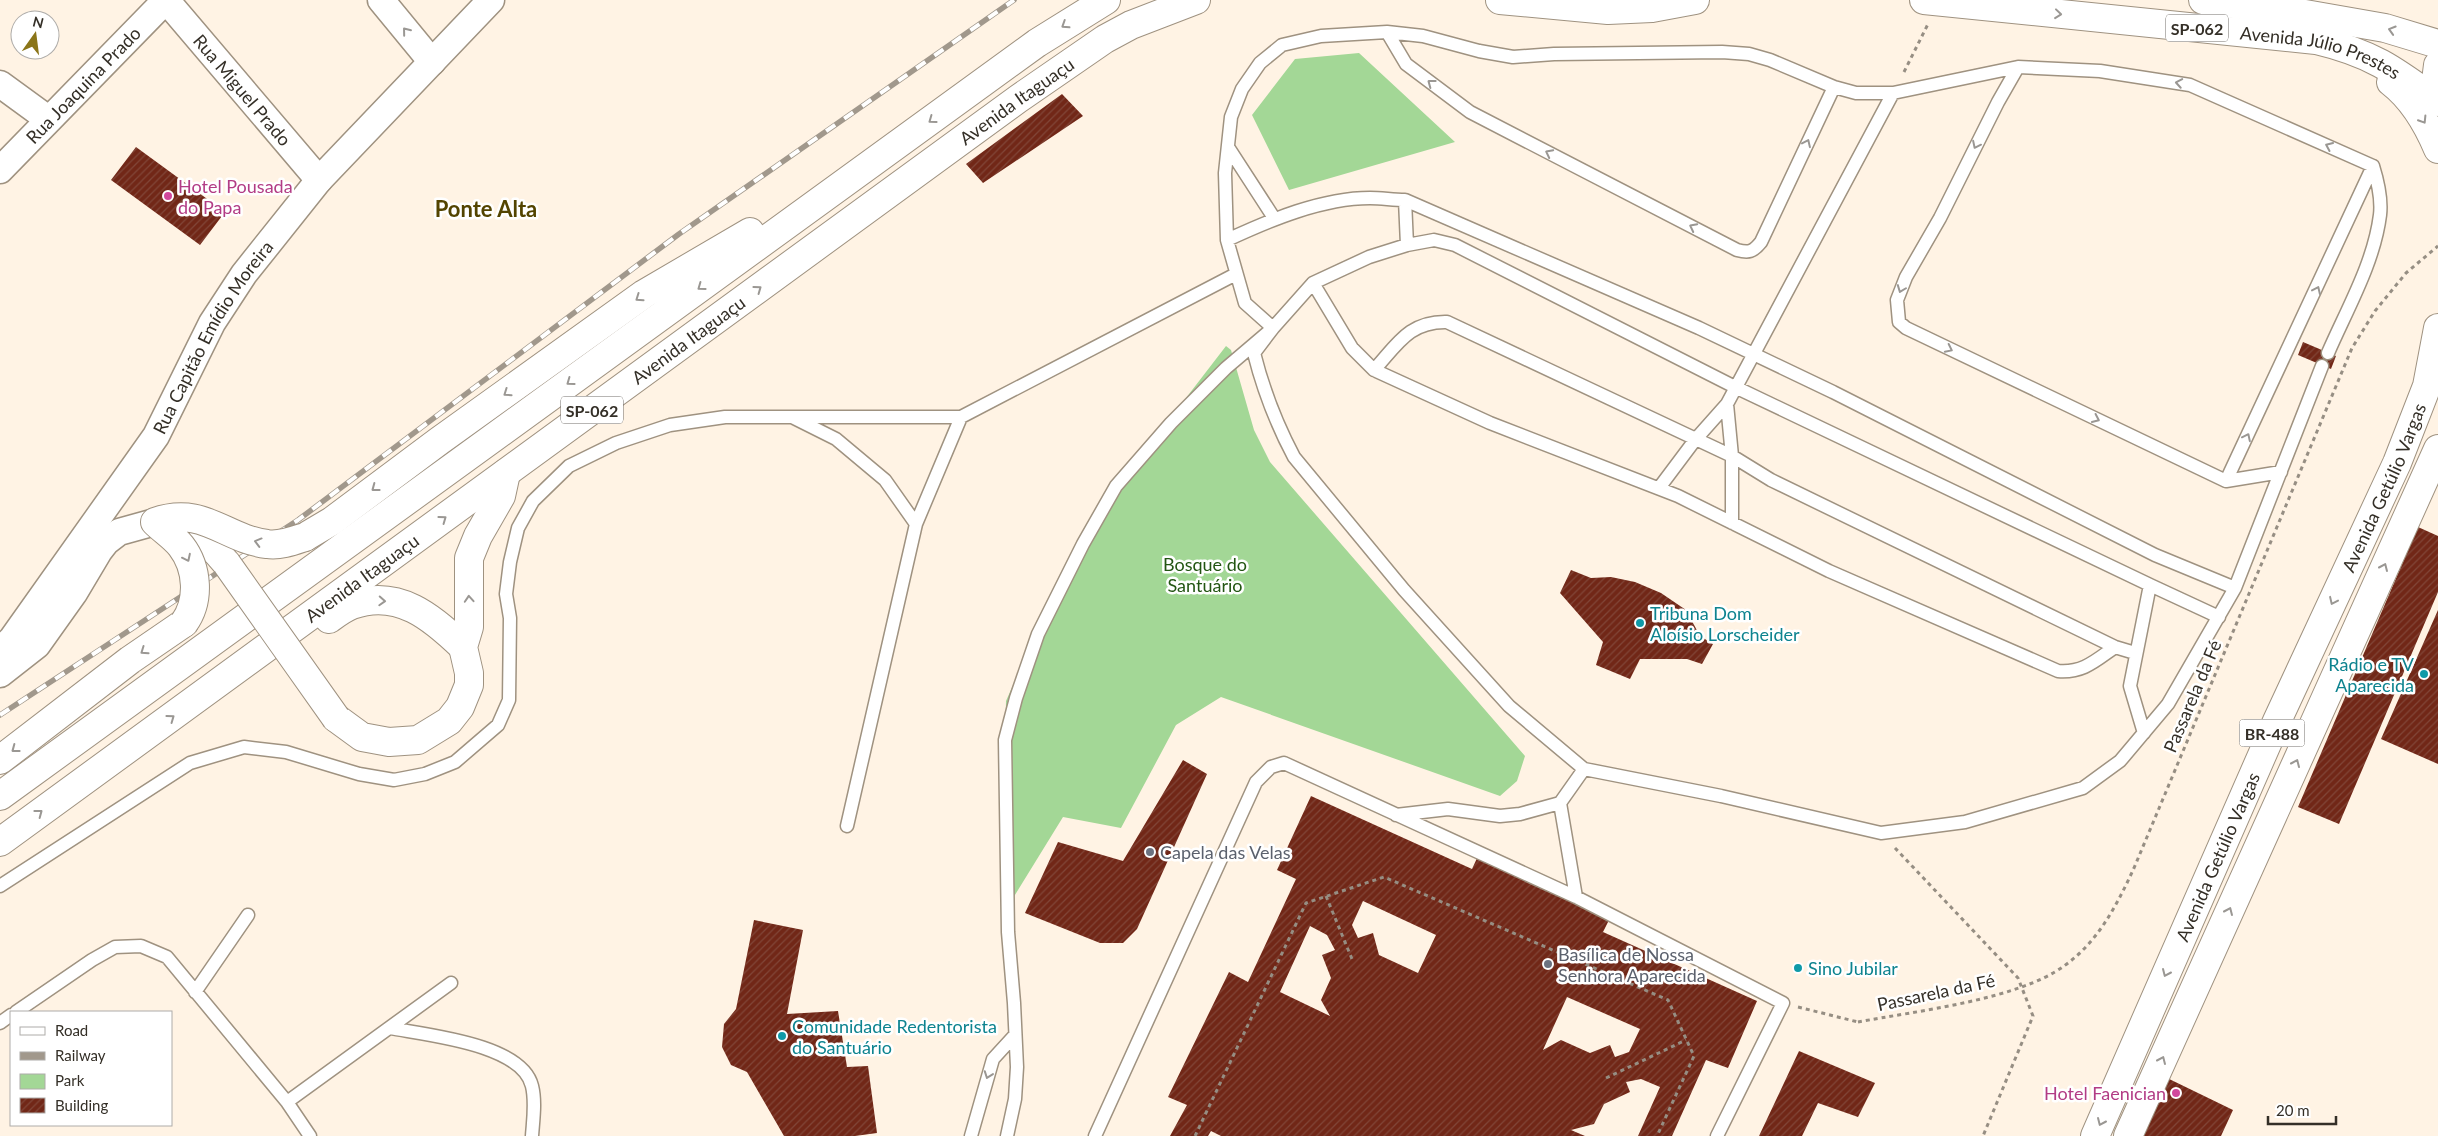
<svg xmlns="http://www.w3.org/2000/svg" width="2438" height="1136" font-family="Lato,sans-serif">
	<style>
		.park { fill: #a3d796 }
		.building { fill: url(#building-hatch); fill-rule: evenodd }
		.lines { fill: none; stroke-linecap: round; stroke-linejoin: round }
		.service-casing { stroke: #9f9280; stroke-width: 15 }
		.minor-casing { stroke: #9f9280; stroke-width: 29 }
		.primary-casing { stroke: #9f9280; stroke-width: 30 }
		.path { stroke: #968e83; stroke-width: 3; stroke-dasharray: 4 4; stroke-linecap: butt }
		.service { stroke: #fff; stroke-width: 12 }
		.minor { stroke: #fff; stroke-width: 26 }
		.primary { stroke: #fff; stroke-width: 28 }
		.rail-casing { stroke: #a1988c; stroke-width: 5.5 }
		.rail { stroke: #fff; stroke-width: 4; stroke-dasharray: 11; stroke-linecap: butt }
		.primary-bridge-casing { stroke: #9f9280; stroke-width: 30; stroke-linecap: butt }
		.path-bridge { stroke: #968e83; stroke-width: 3; stroke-dasharray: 4 4; stroke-linecap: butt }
		.primary-bridge { stroke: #fff; stroke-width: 28 }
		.oneway { stroke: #9a9793 }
		.hotel-dot { fill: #d1479c; stroke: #fff; stroke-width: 2 }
		.culture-dot { fill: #0f9aa8; stroke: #fff; stroke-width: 2 }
		.worship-dot { fill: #6b7280; stroke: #fff; stroke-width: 2 }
		.labels { text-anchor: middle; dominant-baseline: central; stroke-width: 5; stroke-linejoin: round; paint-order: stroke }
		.shield { fill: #fff; stroke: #716d68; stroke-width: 1 }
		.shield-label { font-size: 16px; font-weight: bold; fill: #342f27 }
		.street-label { font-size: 18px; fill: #342f27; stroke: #fff }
		.hotel-label { font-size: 18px; fill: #b23c85; stroke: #fff; text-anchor: start }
		.park-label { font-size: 18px; fill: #225512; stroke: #fff }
		.culture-label { font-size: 18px; fill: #0d838f; stroke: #fff; text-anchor: start }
		.worship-label { font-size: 18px; fill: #5b616d; stroke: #fff; text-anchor: start }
		.district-label { font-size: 22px; font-weight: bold; fill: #534400; stroke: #fff }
	</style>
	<defs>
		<pattern id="building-hatch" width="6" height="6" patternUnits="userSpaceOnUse" patternTransform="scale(1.25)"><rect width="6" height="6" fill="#712717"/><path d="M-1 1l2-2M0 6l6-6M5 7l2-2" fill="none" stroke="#814638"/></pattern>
	</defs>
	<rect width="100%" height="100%" fill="#fff3e4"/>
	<path class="park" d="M1359 53 1455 142 1289 190 1252 115 1295 59Z
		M1226 346 1231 350 1254 430 1270 462 1525 756 1517 781 1500 796 1221 697 1176 725 1121 828 1063 817 1002 916 1006 701 1079 537Z"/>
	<path class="building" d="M1062 94 1083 116 983 183 966 164Z
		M136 147 225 212 200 245 111 180Z
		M2303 342 2336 356 2331 369 2298 355Z
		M2418 527 2438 536V592L2339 824 2298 807Z
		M1571 570 1591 578 1611 577 1635 582 1661 593 1686 610 1700 636 1713 644 1702 664 1687 659H1640L1630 679 1596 665 1603 642 1560 593Z
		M2438 610V764L2381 739Z
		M1183 760 1207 774 1137 929 1123 943H1100L1025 913 1058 842 1123 861Z
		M1311 796 1472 869 1478 856 1610 918 1603 932 1757 1001 1728 1068 1706 1060 1672 1136H1638L1660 1087 1641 1079 1626 1082 1630 1092 1604 1104 1594 1124 1571 1130 1585 1136H1221L1211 1131 1208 1136H1170L1187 1105 1168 1097 1229 972 1248 982 1296 879 1277 870ZM1363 901 1436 935 1418 973 1379 955 1373 933 1358 938 1352 925ZM1310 926 1327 935 1335 950 1322 955 1331 978 1321 1000 1330 1016 1280 992ZM1567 997 1640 1029 1629 1052 1615 1057 1610 1045 1590 1053 1561 1040 1543 1050Z
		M754 920 803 930 787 1014 838 1011 847 1067 868 1066 877 1133 855 1136H784L747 1072 731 1065 722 1047 724 1024 736 1009Z
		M1799 1051 1875 1083 1858 1117 1818 1103 1802 1136H1759Z
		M2163 1076 2233 1110 2221 1136H2133Z"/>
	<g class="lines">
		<g class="service-casing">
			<path id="service" d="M1387 32 1406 64 1470 112 1737 250C1749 253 1753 252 1761 242L1834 87
				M2018 67 1998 102 1940 218 1906 277 1897 300 1899 322 1906 328 2226 481 2281 472
				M1893 93H1856L1834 87 1770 60 1749 54 1722 52 1554 54 1513 57 1479 51 1423 36 1387 32 1321 36 1282 45 1260 63 1242 89 1231 117 1225 173 1227 240 1245 303 1273 328 1254 353C1263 389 1277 425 1294 457L1404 590 1509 706 1584 769 1721 796 1881 833 1965 822 2083 788 2120 761 2168 704 2235 588 2322 366
				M1228 147 1274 218
				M1405 200 1407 245
				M1227 240C1270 220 1322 198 1370 198 1382 198 1393 200 1405 200L1699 328 1833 392 2155 555 2235 588
				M1313 283 1352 348 1374 370 1490 423 1678 496 1829 571 2058 671C2083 673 2095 661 2115 647
				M2328 353C2347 309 2374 263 2380 215 2382 198 2378 182 2373 166
				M1374 370C1397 345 1409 321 1447 322L1732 456 1771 480 2115 647 2135 653
				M794 418 836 439 885 480 916 524 847 826
				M2226 481 2373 166
				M1659 488 1695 440 1727 404
				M1732 523V456L1727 404 1893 93 2018 67 2100 71 2190 85 2373 166
				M916 524 961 417
				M2144 733 2130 686 2150 585 2219 617
				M1396 815 1448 809 1500 816 1520 814 1560 803
				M0 886 190 763 244 747 286 752 359 774 394 780 425 774 455 762 498 725 509 700 510 618 506 594 510 562 518 528 533 501 569 466 616 443 670 425 725 417H961L1236 274
				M1576 897 1560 803 1584 769
				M195 992 248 915
				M16 1012 92 960 115 947 141 946 167 957 287 1102 310 1136
				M0 1023 11 1015
				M390 1028C427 1035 522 1044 532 1086 536 1102 533 1121 532 1136
				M287 1102 451 983
				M971 1136 993 1059 1015 1035
				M1007 1136 1015 1099 1017 1067 1014 1003 1008 932 1005 740 1016 698 1038 634 1083 544 1116 486 1171 423 1226 368 1273 328 1313 283 1369 257 1407 245 1434 240 1455 245 1735 387 2150 585
				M1095 1136 1256 782 1271 767 1284 763 1576 897 1783 1003 1717 1136"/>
		</g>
		<g class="minor-casing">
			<g id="minor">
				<path id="s1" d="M166 0 319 180"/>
				<path d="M381 0 432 62"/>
				<path d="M0 84 48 119"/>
				<path id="s2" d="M0 170 166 0"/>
				<path id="s3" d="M0 651 12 639 156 436 212 323 244 274 319 180 491 0"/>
				<path d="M0 674 37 645 74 593 99 551 106 542 119 532 155 522"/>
			</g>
		</g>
		<g class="primary-casing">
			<g id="primary">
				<path d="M1500 0 1608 10 1652 8 1695 0"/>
				<path id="s4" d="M1924 0 2316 40C2371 53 2393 69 2438 102"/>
				<path d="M2203 0 2282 10 2385 28 2438 44"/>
				<path d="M2438 65 2436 81 2438 91"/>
				<path d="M2391 82C2413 99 2427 123 2438 149"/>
				<path d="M166 523C194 524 210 544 227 564"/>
				<path d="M305 537 332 521 439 441 644 294 750 232"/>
				<path d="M329 619C336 614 344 608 352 605 398 588 433 618 463 647"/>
				<path d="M336 718 362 737 389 742 418 740 449 721 460 707 469 685V673L463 647 469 627V558L478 536 501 496 506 473"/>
				<path d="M0 760 130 660 184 623"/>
				<path d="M0 796 1037 43 1106 0"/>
				<path id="s5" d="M0 842 1018 99 1105 39 1131 25 1196 0"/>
				<path id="s6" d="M2095 1136 2277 721 2397 463 2427 386 2438 328"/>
				<path d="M2128 1136 2438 449"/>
			</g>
		</g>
		<path class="path" d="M1904 72 1928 24
			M1895 848 2018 978 2033 1016 1983 1136
			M1326 896 1352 959
			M1798 1007 1858 1022
			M1606 1078 1686 1040
			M1195 1136 1306 903 1384 877 1668 1000 1694 1056 1657 1136"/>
		<use href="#service" class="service"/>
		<use href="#minor" class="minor"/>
		<use href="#primary" class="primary"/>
		<g class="rail-casing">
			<path id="rail" d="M0 715 298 520 679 234 1014 0"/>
		</g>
		<use href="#rail" class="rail"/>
		<g class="primary-bridge-casing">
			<path id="primary-bridge" d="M227 564 336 718
				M184 623C200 601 198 568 181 546 174 537 163 530 155 522 203 505 225 539 267 544 280 546 293 541 305 537"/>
		</g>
		<path class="path-bridge" d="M1858 1022C1916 1011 2017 1000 2064 966 2098 942 2117 905 2134 868L2352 348 2375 311 2406 273 2438 246"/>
		<use href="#primary-bridge" class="primary-bridge"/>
	</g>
	<defs><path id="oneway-chevron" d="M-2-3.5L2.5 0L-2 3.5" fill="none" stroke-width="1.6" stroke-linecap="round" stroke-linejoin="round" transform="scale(1.25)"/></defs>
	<g class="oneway">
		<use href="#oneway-chevron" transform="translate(2058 14) rotate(6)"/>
		<use href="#oneway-chevron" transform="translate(1065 25) rotate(147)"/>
		<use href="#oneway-chevron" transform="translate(2392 30) rotate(-163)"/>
		<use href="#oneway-chevron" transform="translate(406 31) rotate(-129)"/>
		<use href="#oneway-chevron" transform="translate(1431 83) rotate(-143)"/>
		<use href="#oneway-chevron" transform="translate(2179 83) rotate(-170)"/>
		<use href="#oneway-chevron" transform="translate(932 120) rotate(144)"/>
		<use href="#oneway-chevron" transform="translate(2423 120) rotate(58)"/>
		<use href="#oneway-chevron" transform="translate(1807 143) rotate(-65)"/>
		<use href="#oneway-chevron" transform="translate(1976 145) rotate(116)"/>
		<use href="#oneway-chevron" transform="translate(2329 146) rotate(-156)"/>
		<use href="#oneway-chevron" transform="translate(1549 153) rotate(-153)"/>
		<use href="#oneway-chevron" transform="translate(1693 227) rotate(-153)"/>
		<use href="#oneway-chevron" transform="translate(701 287) rotate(144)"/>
		<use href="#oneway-chevron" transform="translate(758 289) rotate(-36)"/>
		<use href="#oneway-chevron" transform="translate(1901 289) rotate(111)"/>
		<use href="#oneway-chevron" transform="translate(2317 290) rotate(-65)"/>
		<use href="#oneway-chevron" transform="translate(639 298) rotate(145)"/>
		<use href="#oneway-chevron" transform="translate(1949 349) rotate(26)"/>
		<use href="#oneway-chevron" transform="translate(570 382) rotate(144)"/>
		<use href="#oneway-chevron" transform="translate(507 393) rotate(145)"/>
		<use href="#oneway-chevron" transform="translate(2096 419) rotate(25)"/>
		<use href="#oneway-chevron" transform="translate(2247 437) rotate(-64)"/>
		<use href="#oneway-chevron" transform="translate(375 488) rotate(143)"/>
		<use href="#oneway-chevron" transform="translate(443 519) rotate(-36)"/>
		<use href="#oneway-chevron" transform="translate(258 542) rotate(-165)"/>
		<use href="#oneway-chevron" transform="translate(187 558) rotate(64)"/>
		<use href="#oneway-chevron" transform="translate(2384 567) rotate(-66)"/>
		<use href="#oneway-chevron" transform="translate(469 599) rotate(-94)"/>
		<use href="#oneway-chevron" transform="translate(382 601) rotate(3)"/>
		<use href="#oneway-chevron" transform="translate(2333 601) rotate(115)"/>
		<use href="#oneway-chevron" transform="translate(144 651) rotate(145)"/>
		<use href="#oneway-chevron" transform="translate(171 718) rotate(-36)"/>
		<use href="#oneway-chevron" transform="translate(15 749) rotate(143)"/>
		<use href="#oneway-chevron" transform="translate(2296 763) rotate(-66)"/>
		<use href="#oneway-chevron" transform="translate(39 813) rotate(-37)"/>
		<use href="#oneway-chevron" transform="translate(2229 911) rotate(-66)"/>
		<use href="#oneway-chevron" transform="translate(2166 973) rotate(114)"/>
		<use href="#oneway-chevron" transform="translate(2162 1060) rotate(-66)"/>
		<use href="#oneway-chevron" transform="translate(988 1075) rotate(110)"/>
		<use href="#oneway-chevron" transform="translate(2101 1122) rotate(114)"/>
	</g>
	<g class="hotel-dot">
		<circle cx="168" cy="196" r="5"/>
		<circle cx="2176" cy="1093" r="5"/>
	</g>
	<g class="culture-dot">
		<circle cx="1640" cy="623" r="5"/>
		<circle cx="2424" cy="674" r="5"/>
		<circle cx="1798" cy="968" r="5"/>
		<circle cx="782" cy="1036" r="5"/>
	</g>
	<g class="worship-dot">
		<circle cx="1150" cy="852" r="5"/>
		<circle cx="1548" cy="964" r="5"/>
	</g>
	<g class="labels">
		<g class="shield">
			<rect x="2166" y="14.5" width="62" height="27" rx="4"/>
			<rect x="561" y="396.5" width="62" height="27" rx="4"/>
			<rect x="2239.5" y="719.5" width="65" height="27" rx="4"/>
		</g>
		<g class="shield-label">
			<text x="2197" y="28">SP-062</text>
			<text x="592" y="410">SP-062</text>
			<text x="2272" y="733">BR-488</text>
		</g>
		<g class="street-label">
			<text stroke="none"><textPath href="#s4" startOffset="401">Avenida Júlio Prestes</textPath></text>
			<text stroke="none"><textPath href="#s2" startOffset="119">Rua Joaquina Prado</textPath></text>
			<text stroke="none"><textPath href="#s1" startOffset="118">Rua Miguel Prado</textPath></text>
			<text stroke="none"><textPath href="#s5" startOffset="1258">Avenida Itaguaçu</textPath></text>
			<text stroke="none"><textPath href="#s3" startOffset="380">Rua Capitão Emídio Moreira</textPath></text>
			<text stroke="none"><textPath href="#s5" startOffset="852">Avenida Itaguaçu</textPath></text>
			<text stroke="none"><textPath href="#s6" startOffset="710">Avenida Getúlio Vargas</textPath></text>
			<text stroke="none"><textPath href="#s5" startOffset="448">Avenida Itaguaçu</textPath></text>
			<text transform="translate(2192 696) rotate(-67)">Passarela da Fé</text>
			<text stroke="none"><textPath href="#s6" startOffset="305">Avenida Getúlio Vargas</textPath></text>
			<text transform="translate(1936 992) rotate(-12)">Passarela da Fé</text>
		</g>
		<g class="hotel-label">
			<text x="178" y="186">Hotel Pousada<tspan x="178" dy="21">do Papa</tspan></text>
			<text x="2166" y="1093" text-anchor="end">Hotel Faenician</text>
		</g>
		<g class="park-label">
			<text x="1205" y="564">Bosque do<tspan x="1205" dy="21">Santuário</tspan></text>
		</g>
		<g class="culture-label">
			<text x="1650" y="613">Tribuna Dom<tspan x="1650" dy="21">Aloísio Lorscheider</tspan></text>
			<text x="2414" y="664" text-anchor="end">Rádio e TV<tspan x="2414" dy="21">Aparecida</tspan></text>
			<text x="1808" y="968">Sino Jubilar</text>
			<text x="792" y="1026">Comunidade Redentorista<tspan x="792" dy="21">do Santuário</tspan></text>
		</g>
		<g class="worship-label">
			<text x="1160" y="852">Capela das Velas</text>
			<text x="1558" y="954">Basílica de Nossa<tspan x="1558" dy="21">Senhora Aparecida</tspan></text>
		</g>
		<g class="district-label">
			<text x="486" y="208">Ponte Alta</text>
		</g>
	</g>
	<rect x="10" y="1011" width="162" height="115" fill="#ffffff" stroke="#aeaca9"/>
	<rect x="20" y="1027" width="25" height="8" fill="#ffffff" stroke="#aeaca9"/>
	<text x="55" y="1036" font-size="15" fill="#342f27">Road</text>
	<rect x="20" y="1052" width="25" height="8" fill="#a1988c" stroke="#aeaca9"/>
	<text x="55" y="1061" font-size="15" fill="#342f27">Railway</text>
	<rect x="20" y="1074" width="25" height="15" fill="#a3d796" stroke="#aeaca9"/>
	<text x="55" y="1086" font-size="15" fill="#342f27">Park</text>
	<rect x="20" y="1098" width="25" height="15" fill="url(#building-hatch)" stroke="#aeaca9"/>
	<text x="55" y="1111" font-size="15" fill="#342f27">Building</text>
	<g transform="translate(35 35) rotate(14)"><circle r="24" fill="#ffffff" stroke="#aeaca9"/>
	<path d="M0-4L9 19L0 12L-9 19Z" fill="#8b7518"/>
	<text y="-8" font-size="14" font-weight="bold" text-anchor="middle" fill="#342f27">N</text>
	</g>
	<path d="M2268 1116v8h68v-8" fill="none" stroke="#342f27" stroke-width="2.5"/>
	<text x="2276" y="1116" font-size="15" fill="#342f27" stroke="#ffffff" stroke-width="4" paint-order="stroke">20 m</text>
</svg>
